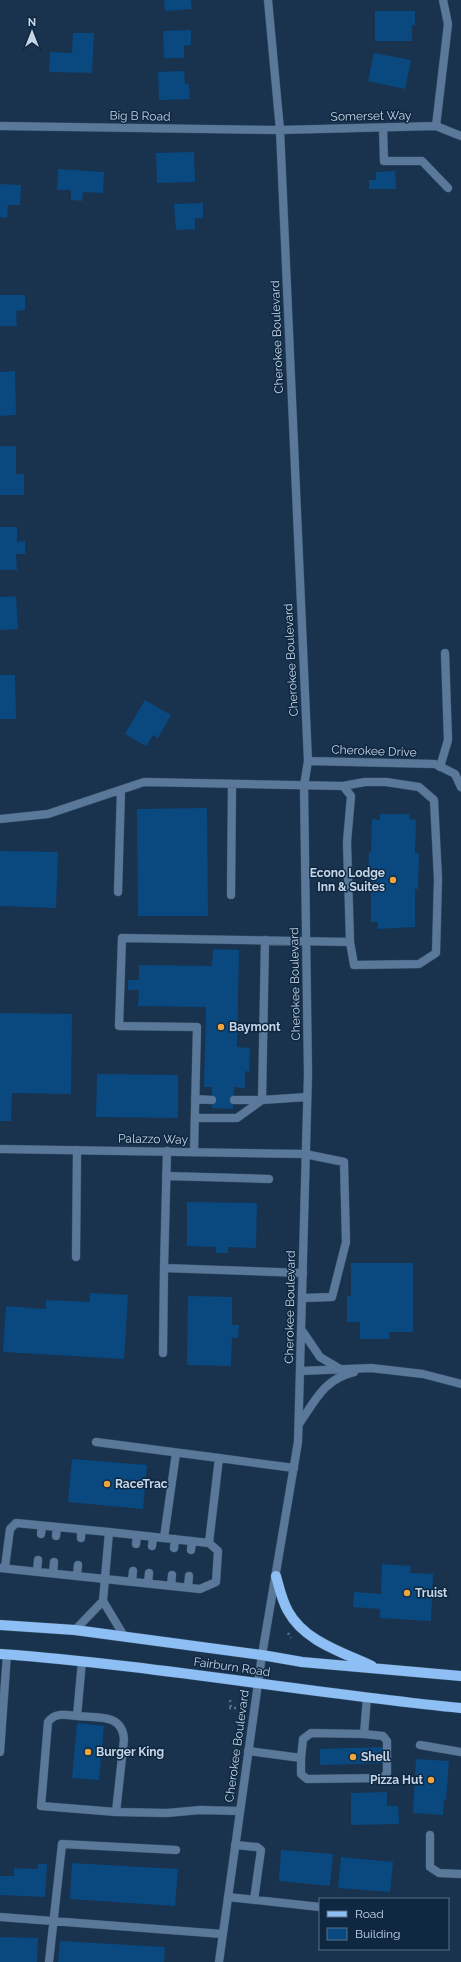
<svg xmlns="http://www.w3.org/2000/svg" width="461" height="1962" font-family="Raleway,sans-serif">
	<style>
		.building { fill: #094980 }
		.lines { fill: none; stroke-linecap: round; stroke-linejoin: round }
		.service-casing { stroke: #385069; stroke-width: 9 }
		.minor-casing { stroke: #385069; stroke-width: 9 }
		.primary-casing { stroke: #385069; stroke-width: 11 }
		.path { stroke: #596f86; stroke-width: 2.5; stroke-dasharray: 2 3; stroke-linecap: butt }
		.service { stroke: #5a799a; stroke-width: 8 }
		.minor { stroke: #5a799a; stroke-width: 8 }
		.primary { stroke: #8dbff5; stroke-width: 10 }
		.poi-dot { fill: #f0a63f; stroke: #0f2842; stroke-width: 1.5 }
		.labels { text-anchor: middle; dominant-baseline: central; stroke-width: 3; stroke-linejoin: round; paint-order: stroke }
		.street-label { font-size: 12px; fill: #c7d6e7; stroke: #0f2842 }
		.poi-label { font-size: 12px; font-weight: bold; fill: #c7d6e7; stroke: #0f2842; text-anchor: start }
	</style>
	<rect width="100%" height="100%" fill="#19324d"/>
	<path class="building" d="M164 0H191L192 9 165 11Z
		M375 11H415V25H412V41H375Z
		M191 30V45L184 46V58H164L163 31Z
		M73 33H94L92 73 49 72 50 52 72 53Z
		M374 53 411 60 405 89 368 81Z
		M184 71 185 84H189L190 99 159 100 158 72Z
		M194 152 195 182 157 183 156 153Z
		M58 169 104 172 103 193 83 192 82 201 71 200V190H57Z
		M395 171 396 189H369V180H376V172Z
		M0 184 21 185 20 205H8L7 218 0 217Z
		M203 203V218H195V229L176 230 174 204Z
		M0 295H25V310L16 311 17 326H0Z
		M15 371 16 415 0 416V372Z
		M0 446H16V474H24V495H0Z
		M0 527H17V542L25 541V554H16L17 570H0Z
		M16 596 18 629 0 630V597Z
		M0 675H15L16 719H0Z
		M145 700 171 715 158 738 153 735 146 746 125 734Z
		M207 808 208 916H138L137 809Z
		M380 814H409V819L416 820 415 853H419L418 889H415V927L378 929V922H371V889H368V871L369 852 371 853 372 819 380 820Z
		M0 851 58 852 56 908 0 906Z
		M213 949 239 950 237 1047 250 1048 249 1072 245 1071V1088L234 1087 233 1109 212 1108V1087H204L206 1007 138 1006 139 990H128V980H139V965L212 966Z
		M0 1013 72 1014 71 1094 12 1093 11 1121H0Z
		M97 1074 178 1075V1118L96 1117Z
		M187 1202 257 1203 256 1248 228 1247V1253H216V1247L187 1246Z
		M351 1263H413V1332H389V1339H360V1322H347V1296H351Z
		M90 1293 128 1295 124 1359 3 1352 6 1306 46 1309V1300L90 1302Z
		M188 1296 232 1297V1325H239L238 1338H232L231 1366 187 1365Z
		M72 1459 147 1465 143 1509 68 1502Z
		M382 1564 411 1566 410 1573 433 1574 431 1621 380 1618V1609L353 1607 354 1592 381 1594Z
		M77 1723 104 1726 99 1780 72 1778Z
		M385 1747V1763L320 1765V1749Z
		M416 1759 449 1761 446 1800H444L443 1815 413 1813Z
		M387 1792V1806H398L399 1824 351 1825V1793Z
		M281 1850 333 1854 330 1886 279 1881Z
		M341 1857 393 1862 390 1892 338 1888Z
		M72 1863 178 1869 175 1906 70 1899Z
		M38 1864H47L45 1897 0 1895V1876H14V1868L38 1869Z
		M0 1937 38 1938 37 1962H0Z
		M60 1941 165 1947 164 1962H58Z"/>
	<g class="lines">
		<g class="service-casing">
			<path id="service" d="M383 128 384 161H422L448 188
				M343 786 365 782H386L419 787 434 800 438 879 436 953 419 964 354 965 350 942
				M0 819 48 814 144 782 343 786 351 796 347 842 350 942 122 938 119 1026 197 1027 194 1152
				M118 892 121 790
				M231 895 232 784
				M265 940 262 1100 307 1097
				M195 1099 212 1100
				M234 1100H262
				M195 1118H237L262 1100
				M167 1151 164 1268 303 1273
				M166 1176 269 1179
				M76 1257 77 1150
				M303 1298 332 1297 346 1242 344 1162 305 1154
				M163 1353 164 1268
				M96 1442 219 1458
				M41 1534 42 1526
				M56 1536 57 1527
				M81 1538V1530
				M164 1538 176 1453
				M136 1544 137 1535
				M152 1546 153 1537
				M174 1548 175 1539
				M191 1550 192 1541
				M5 1567 10 1529 16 1523 109 1532
				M0 1568 200 1589 216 1582 218 1551 209 1543
				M37 1571 38 1560
				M53 1573 54 1562
				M77 1575 78 1565
				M132 1581 133 1571
				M148 1583 149 1573
				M171 1586 172 1575
				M188 1587 189 1576
				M103 1601 109 1532 209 1543 219 1458 294 1468
				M75 1630 103 1601 124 1636
				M77 1716C97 1718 122 1713 124 1739L116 1812 41 1806 48 1722C55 1712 66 1715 77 1716L82 1661
				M420 1745 461 1752
				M248 1751 301 1758V1774L307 1779 383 1778 387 1773V1741L383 1736 364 1734 367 1697
				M0 1752 7 1654
				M301 1758 303 1739 311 1733 364 1734
				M116 1812 167 1813 200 1810 240 1811
				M430 1835V1867L439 1873 461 1874
				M235 1845 257 1847 261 1850 254 1900
				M228 1897 320 1907
				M0 1917 222 1934
				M49 1962 62 1844 176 1850"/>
		</g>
		<g class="minor-casing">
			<path id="minor" d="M0 126 280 130 436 126 461 136
				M436 126 448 24 443 0
				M308 761 435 764 455 774 461 787
				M440 767 448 740 445 653
				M0 1149 305 1154
				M303 1332 320 1357 340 1369
				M301 1371 371 1368 423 1374 461 1384
				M299 1424C315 1401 324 1379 354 1372
				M219 1962 262 1655 298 1442 308 1074 304 786 308 761 280 130 268 0"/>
		</g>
		<g class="primary-casing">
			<path id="primary" d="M276 1576C279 1587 282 1601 288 1611 304 1641 342 1652 372 1666
				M0 1625 75 1630 262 1655 302 1662 461 1676
				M0 1654C154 1665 307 1693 461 1708"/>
		</g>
		<path class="path" d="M288 1633 291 1638
			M230 1700 231 1708
			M229 1708H236"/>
		<use href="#service" class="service"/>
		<use href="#minor" class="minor"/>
		<use href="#primary" class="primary"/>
	</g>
	<g class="poi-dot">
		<circle cx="393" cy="880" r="4"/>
		<circle cx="221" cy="1027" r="4"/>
		<circle cx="107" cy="1484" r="4"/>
		<circle cx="407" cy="1593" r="4"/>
		<circle cx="88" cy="1752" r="4"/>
		<circle cx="353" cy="1757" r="4"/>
		<circle cx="431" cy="1780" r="4"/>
	</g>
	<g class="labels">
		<g class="street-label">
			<text transform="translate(140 116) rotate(1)">Big B Road</text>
			<text transform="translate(371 116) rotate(-1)">Somerset Way</text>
			<text transform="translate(277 337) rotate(-92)">Cherokee Boulevard</text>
			<text transform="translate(291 660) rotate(-93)">Cherokee Boulevard</text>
			<text transform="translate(374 751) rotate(2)">Cherokee Drive</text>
			<text transform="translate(295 984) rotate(-91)">Cherokee Boulevard</text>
			<text transform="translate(153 1139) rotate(1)">Palazzo Way</text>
			<text transform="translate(290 1307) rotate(-89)">Cherokee Boulevard</text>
			<text transform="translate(232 1667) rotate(8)">Fairburn Road</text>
			<text transform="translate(237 1746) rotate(-82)">Cherokee Boulevard</text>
		</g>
		<g class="poi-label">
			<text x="385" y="873" text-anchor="end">Econo Lodge<tspan x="385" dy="14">Inn &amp; Suites</tspan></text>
			<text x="229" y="1027">Baymont</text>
			<text x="115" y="1484">RaceTrac</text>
			<text x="415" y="1593">Truist</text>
			<text x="96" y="1752">Burger King</text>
			<text x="361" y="1757">Shell</text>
			<text x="423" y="1780" text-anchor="end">Pizza Hut</text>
		</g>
	</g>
	<rect x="319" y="1898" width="130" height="52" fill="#0f2842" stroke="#596e84"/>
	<rect x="327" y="1911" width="20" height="6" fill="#8dbff5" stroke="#596e84"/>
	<text x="355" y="1918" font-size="12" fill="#c7d6e7">Road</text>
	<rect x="327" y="1928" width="20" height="12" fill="#094980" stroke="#596e84"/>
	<text x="355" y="1938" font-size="12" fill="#c7d6e7">Building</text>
	<g transform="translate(32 32)" stroke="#0f2842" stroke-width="3" paint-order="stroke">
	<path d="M0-3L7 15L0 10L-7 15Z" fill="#c7d6e7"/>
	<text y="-6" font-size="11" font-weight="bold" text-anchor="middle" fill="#c7d6e7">N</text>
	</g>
</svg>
